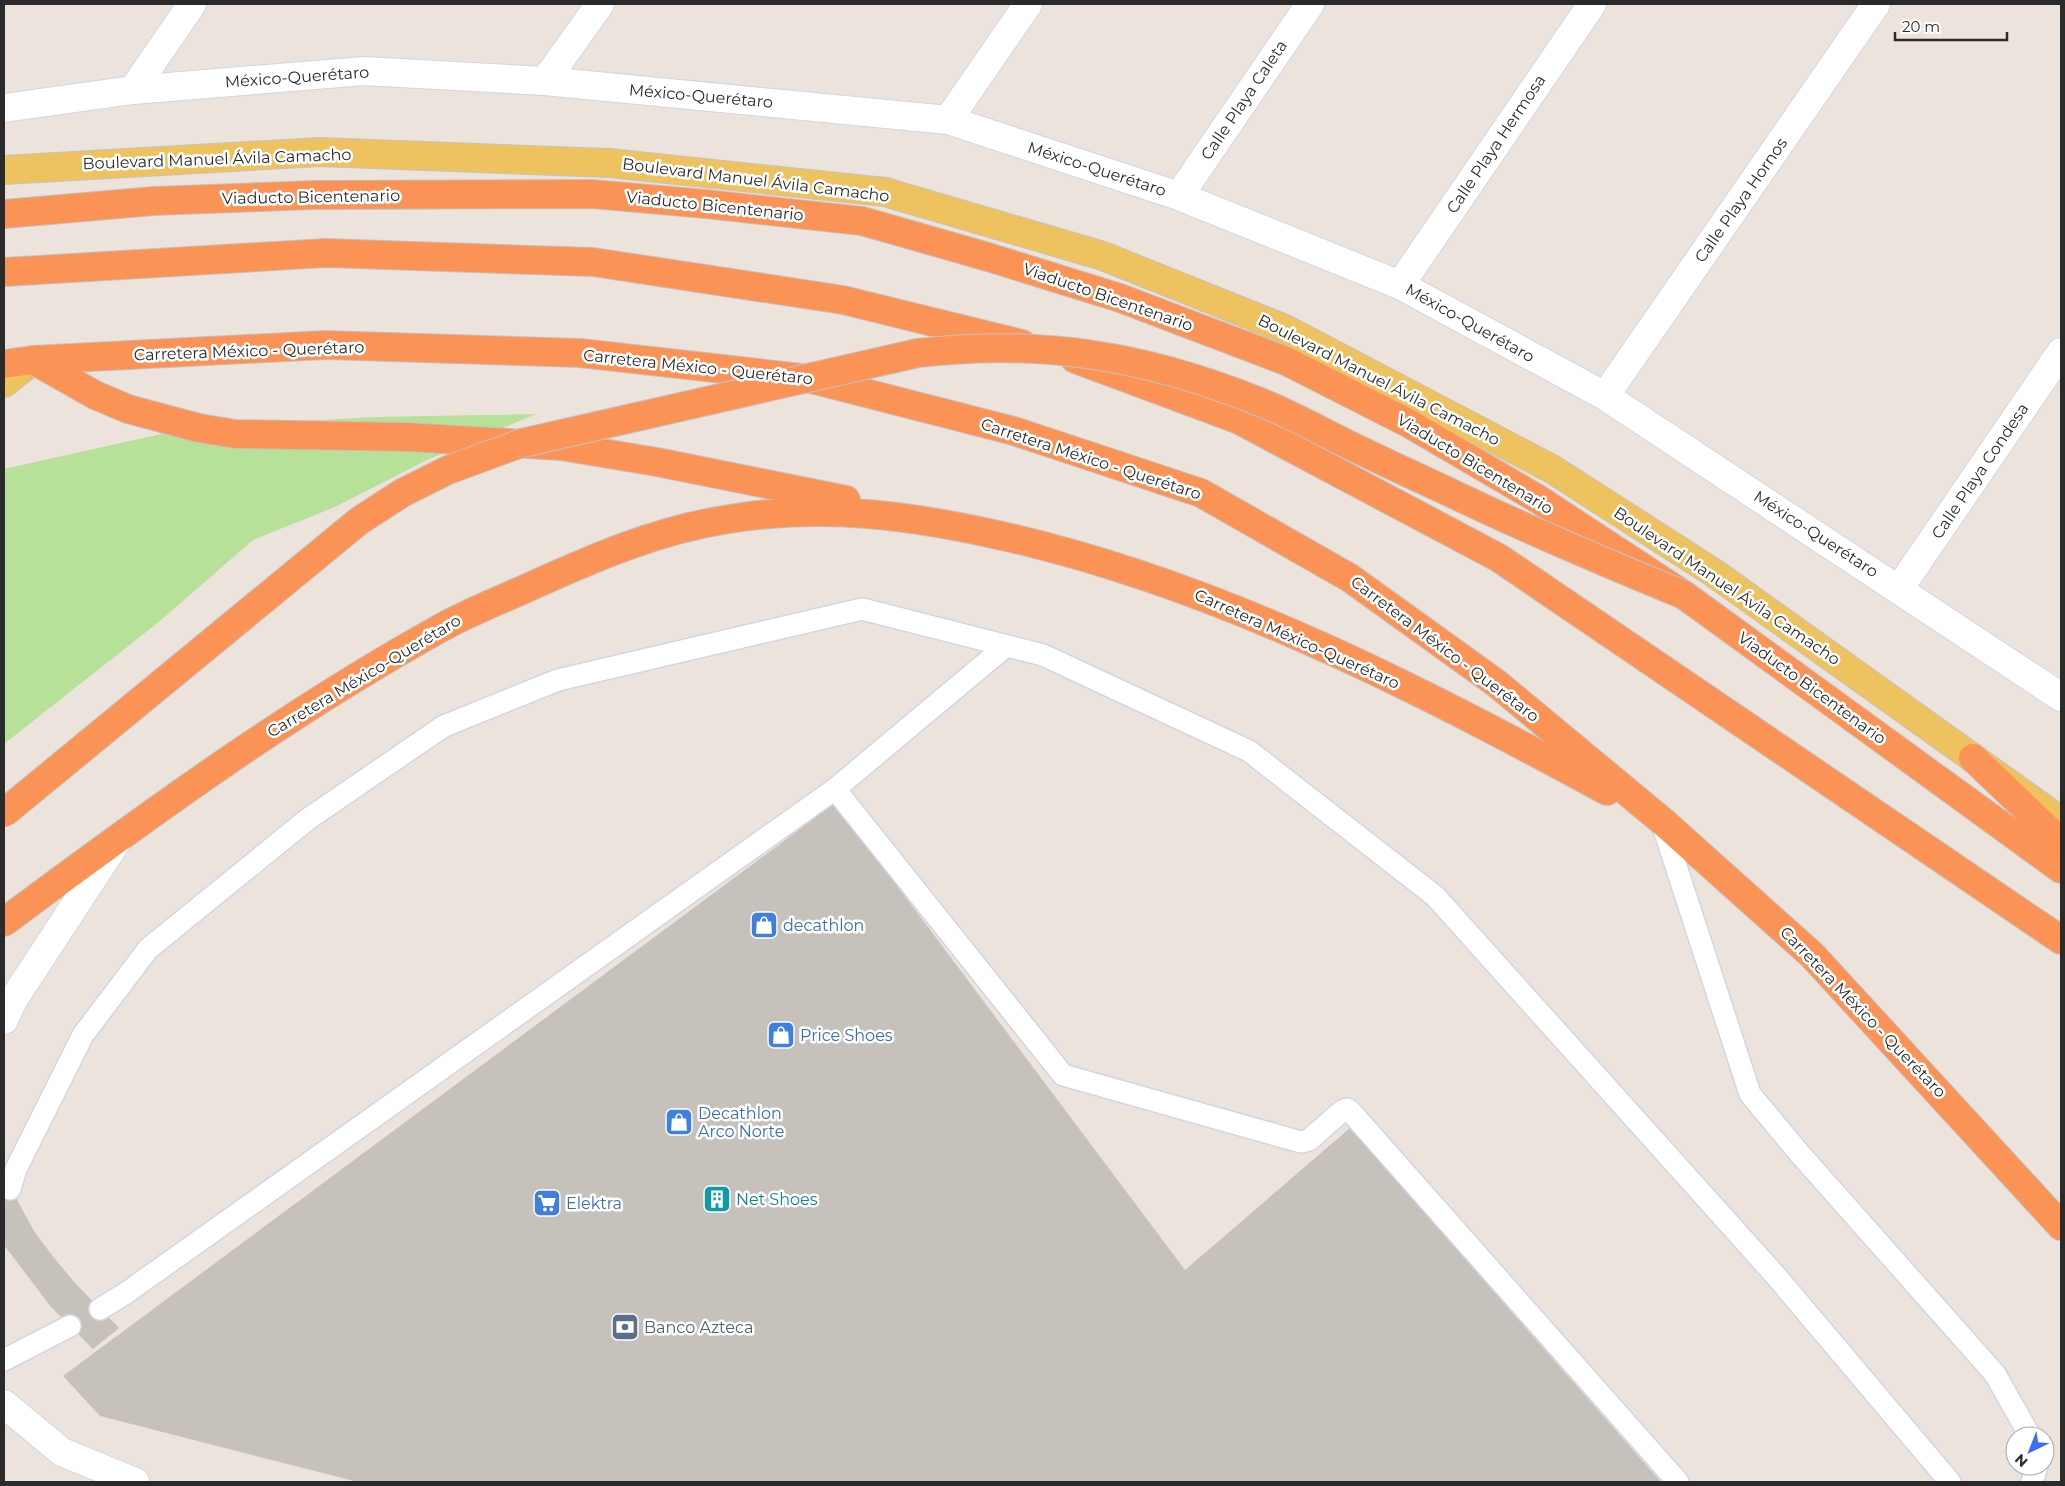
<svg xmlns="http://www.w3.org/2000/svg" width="2065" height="1486" font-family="Montserrat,sans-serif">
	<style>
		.green { fill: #b7e199 }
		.building { fill: #c7c1bb }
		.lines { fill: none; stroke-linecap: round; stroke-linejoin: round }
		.lane-casing { stroke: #d1d6e2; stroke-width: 24 }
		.street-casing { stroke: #d1d6e2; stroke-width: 30 }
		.secondary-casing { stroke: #d1d6e2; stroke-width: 30 }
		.primary-casing { stroke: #c3c3c3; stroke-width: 30 }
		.highway-casing { stroke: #c3c3c3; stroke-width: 30 }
		.lane { stroke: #fff; stroke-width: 21 }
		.street { stroke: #fff; stroke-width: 28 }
		.secondary { stroke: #fff; stroke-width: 28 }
		.primary { stroke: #eec25e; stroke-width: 28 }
		.highway { stroke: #fb9357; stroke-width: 28 }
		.highway-bridge-casing { stroke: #c3c3c3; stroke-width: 30; stroke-linecap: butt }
		.highway-bridge { stroke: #fb9357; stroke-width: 28 }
		.labels { text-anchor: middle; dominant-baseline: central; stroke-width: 5; stroke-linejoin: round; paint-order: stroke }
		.street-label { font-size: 16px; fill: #2a2a2a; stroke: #fff }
		.shop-label { font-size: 16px; fill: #366cbe; stroke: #fff; text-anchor: start }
		.culture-label { font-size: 16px; fill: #0d838f; stroke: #fff; text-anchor: start }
		.service-label { font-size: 16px; fill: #4e5e75; stroke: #fff; text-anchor: start }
	</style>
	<rect width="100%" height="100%" fill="#ece4dc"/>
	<path class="green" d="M536 414 427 460 335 507 253 540 160 621 4 744V469L188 428 374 417Z"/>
	<path class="building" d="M835 803 1185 1270 1350 1128 1661 1482H358L100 1416 63 1376Z
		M4 1176 34 1231 54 1258 76 1284 119 1328 93 1349 51 1307 4 1245Z"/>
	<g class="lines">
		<g class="lane-casing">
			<path id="lane" d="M835 789 1006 646
				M1661 820 1750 1094 1800 1154 1995 1374 2030 1436
				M10 1189 16 1169 83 1035 148 949 308 819 444 726 558 680 862 609 1043 655 1249 751 1435 896 1776 1276 1950 1482
				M100 1309 126 1293 835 789 1063 1075 1301 1142 1309 1140 1342 1111 1347 1109 1351 1112 1678 1482
				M4 1360 70 1326
				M2032 1482 2037 1466"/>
		</g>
		<g class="street-casing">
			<path id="street" d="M545 81 600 4
				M133 90 192 4
				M4 108 133 90 364 71 545 81 948 120 1179 196 1400 285 1605 396 2061 697
				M948 120 1028 4
				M1179 196 1310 4
				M1400 285 1592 4
				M1605 396 1876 4
				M1899 589 2061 352"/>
		</g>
		<g class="secondary-casing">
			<path id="secondary" d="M4 1020 13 1000 119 838
				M4 1404 62 1452 135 1482"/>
		</g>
		<g class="primary-casing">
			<path id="primary" d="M4 170 320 152 609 163 885 192 1103 256 1285 329 1552 469 1714 573 2061 821
				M4 383 33 360"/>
		</g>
		<g class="highway-casing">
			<path id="highway" d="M4 214 154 201 315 195 592 194 706 204 862 221 988 257 1120 298 1286 361 1410 424 1538 499 1684 595 2061 869
				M4 272 326 253 593 262 843 300 1022 344
				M1075 359 1239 420 1499 558 2061 940
				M33 360 95 395 128 409 199 428 235 434 406 437 561 446 657 462 846 500
				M4 364 33 360 325 345 580 353 811 379 1014 431 1201 493 1350 578 1496 683 1661 820 1812 955 2061 1226
				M1973 758 2061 842
				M4 922C144 818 286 714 439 629 467 613 498 601 527 588 593 558 657 530 729 519 824 503 917 516 1011 538 1222 587 1417 688 1607 791"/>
		</g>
		<use href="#lane" class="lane"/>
		<use href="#street" class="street"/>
		<use href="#secondary" class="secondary"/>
		<use href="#primary" class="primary"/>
		<use href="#highway" class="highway"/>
		<g class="highway-bridge-casing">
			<path id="highway-bridge" d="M4 813 359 521 402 493 448 470 522 443 918 353C1039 339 1142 355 1255 400 1287 412 1317 429 1347 444 1380 460 1414 476 1447 491 1525 529 1604 562 1684 595"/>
		</g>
		<use href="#highway-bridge" class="highway-bridge"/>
	</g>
	<defs>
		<g id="shop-square" transform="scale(1.4375)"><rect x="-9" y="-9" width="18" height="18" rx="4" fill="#3f7fe0" stroke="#fff"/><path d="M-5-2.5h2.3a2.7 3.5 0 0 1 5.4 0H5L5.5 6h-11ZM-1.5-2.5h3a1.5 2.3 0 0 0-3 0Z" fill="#fff"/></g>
		<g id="building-square" transform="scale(1.4375)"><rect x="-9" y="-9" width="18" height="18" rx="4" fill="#0f9aa8" stroke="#fff"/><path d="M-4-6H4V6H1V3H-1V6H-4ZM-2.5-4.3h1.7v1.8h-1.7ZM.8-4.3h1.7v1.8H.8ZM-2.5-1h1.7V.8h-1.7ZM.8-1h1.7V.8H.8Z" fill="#fff"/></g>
		<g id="supermarket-square" transform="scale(1.4375)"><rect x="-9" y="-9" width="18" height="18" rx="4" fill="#3f7fe0" stroke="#fff"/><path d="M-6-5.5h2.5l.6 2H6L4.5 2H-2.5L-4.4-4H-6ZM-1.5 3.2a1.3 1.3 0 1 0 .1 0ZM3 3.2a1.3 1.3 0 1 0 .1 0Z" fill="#fff"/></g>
		<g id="bank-square" transform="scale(1.4375)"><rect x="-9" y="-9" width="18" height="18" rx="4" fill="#5c6f8a" stroke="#fff"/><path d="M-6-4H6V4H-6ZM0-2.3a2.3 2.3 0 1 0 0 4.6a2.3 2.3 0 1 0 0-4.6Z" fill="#fff"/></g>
	</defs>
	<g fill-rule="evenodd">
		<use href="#shop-square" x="764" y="925"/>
		<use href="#shop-square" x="781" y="1035"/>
		<use href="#shop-square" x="679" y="1122"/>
		<use href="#building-square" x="717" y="1199"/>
		<use href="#supermarket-square" x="547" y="1203"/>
		<use href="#bank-square" x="625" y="1327"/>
	</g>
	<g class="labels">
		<g class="street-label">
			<text transform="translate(297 77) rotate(-4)">México-Querétaro</text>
			<text transform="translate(701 96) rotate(5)">México-Querétaro</text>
			<text transform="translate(1244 100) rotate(-56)">Calle Playa Caleta</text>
			<text transform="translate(1496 144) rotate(-56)">Calle Playa Hermosa</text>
			<text transform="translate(217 159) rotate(-2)">Boulevard Manuel Ávila Camacho</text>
			<text transform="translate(1097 169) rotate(18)">México-Querétaro</text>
			<text transform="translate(756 180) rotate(7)">Boulevard Manuel Ávila Camacho</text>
			<text transform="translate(311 197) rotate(-1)">Viaducto Bicentenario</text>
			<text transform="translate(1741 200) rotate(-55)">Calle Playa Hornos</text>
			<text transform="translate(715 206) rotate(6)">Viaducto Bicentenario</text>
			<text transform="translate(1108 297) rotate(19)">Viaducto Bicentenario</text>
			<text transform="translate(1470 323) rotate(29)">México-Querétaro</text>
			<text transform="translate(249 351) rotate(-2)">Carretera México - Querétaro</text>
			<text transform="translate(698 367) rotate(6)">Carretera México - Querétaro</text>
			<text transform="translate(1379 380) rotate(27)">Boulevard Manuel Ávila Camacho</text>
			<text transform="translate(1091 459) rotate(18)">Carretera México - Querétaro</text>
			<text transform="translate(1475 464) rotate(31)">Viaducto Bicentenario</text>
			<text transform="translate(1980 471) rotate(-56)">Calle Playa Condesa</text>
			<text transform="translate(1816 534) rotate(33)">México-Querétaro</text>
			<text transform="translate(1727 586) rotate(34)">Boulevard Manuel Ávila Camacho</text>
			<text transform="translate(1297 639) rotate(24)">Carretera México-Querétaro</text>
			<text transform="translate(1445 649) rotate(37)">Carretera México - Querétaro</text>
			<text transform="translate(364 676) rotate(-31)">Carretera México-Querétaro</text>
			<text transform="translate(1812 688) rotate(36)">Viaducto Bicentenario</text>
			<text transform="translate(1863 1012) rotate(46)">Carretera México - Querétaro</text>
		</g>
		<g class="shop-label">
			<text x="783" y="925">decathlon</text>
			<text x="800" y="1035">Price Shoes</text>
			<text x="698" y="1113">Decathlon<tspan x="698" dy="18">Arco Norte</tspan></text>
			<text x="566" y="1203">Elektra</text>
		</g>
		<g class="culture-label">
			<text x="736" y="1199">Net Shoes</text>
		</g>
		<g class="service-label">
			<text x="644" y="1327">Banco Azteca</text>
		</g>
	</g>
	<rect width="2065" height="1486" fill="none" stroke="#2a2a2a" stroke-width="10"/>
	<g transform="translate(2030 1451) rotate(223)"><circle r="24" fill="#ffffff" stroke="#aaaaaa"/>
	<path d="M0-4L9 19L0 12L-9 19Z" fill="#3e6df6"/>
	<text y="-8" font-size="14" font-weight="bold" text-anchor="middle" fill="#2a2a2a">N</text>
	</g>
	<path d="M1895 32v8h112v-8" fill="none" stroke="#2a2a2a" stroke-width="2.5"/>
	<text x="1902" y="32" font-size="15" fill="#2a2a2a" stroke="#ffffff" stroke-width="4" paint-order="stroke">20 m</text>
</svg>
